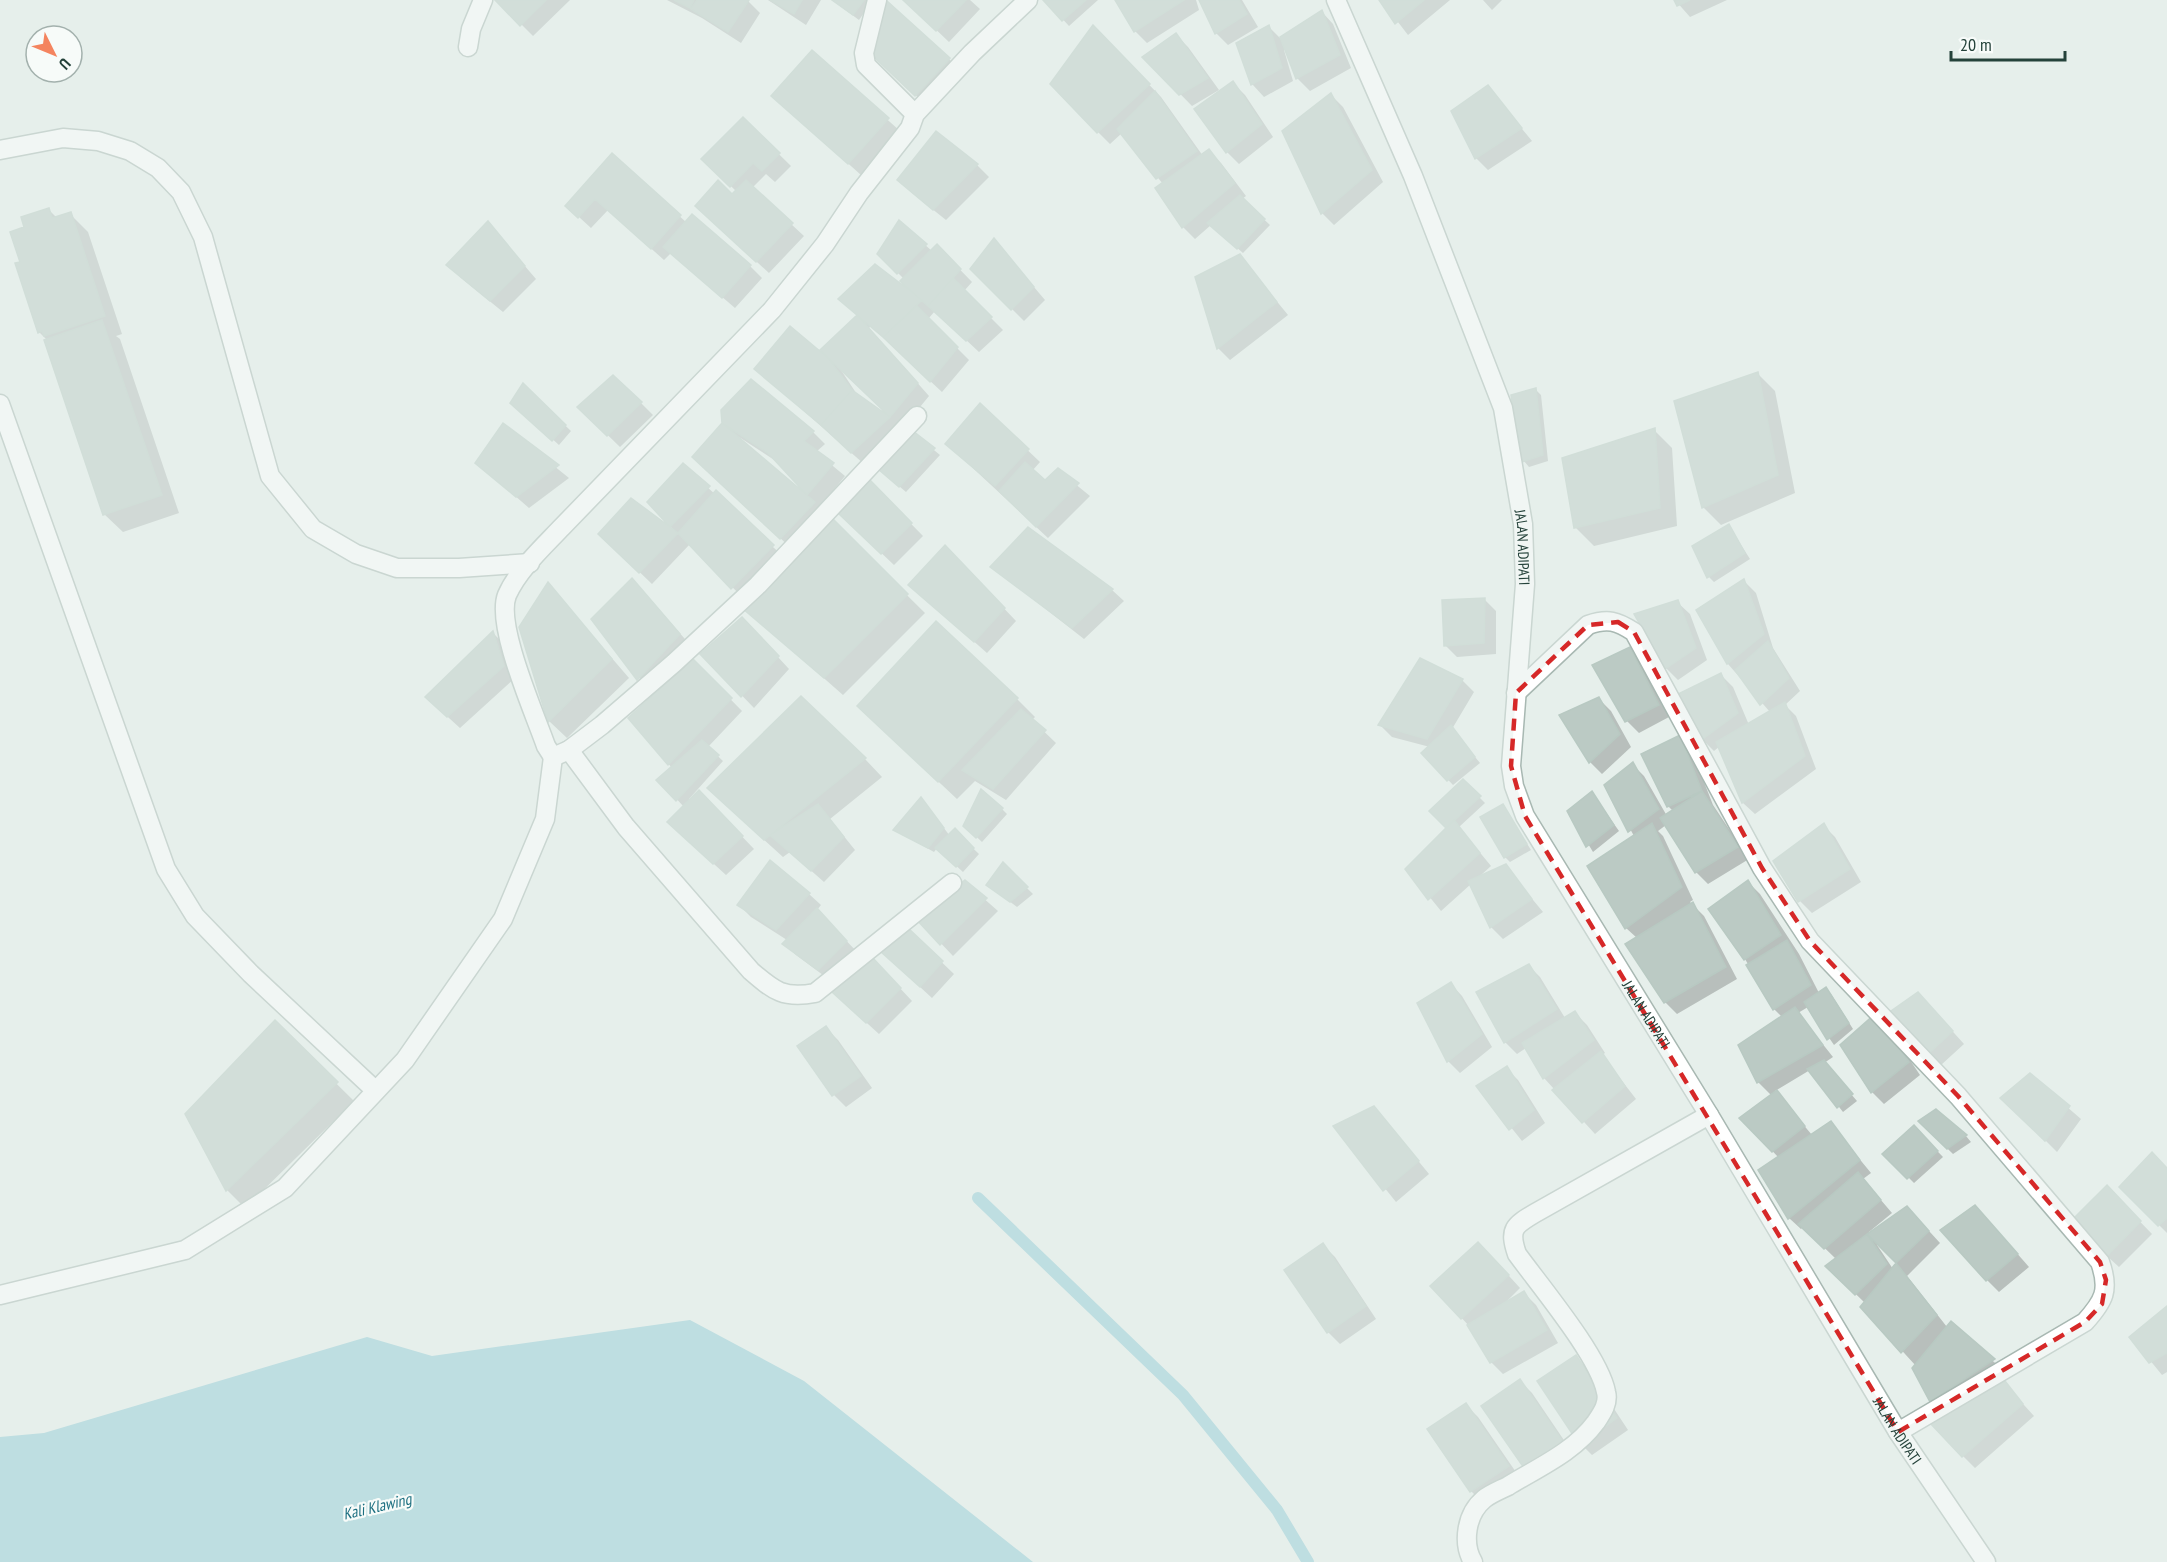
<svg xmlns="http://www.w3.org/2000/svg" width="2167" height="1562" font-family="'PT Sans Narrow',sans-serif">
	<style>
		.water { fill: #8ec9d4 }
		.shadow { fill: #0003; fill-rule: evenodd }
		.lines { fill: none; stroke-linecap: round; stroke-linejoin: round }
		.stream { stroke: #8ec9d4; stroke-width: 12 }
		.building { fill: #bbcac4; stroke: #b8c9c2; stroke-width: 1.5 }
		.lane-casing { stroke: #a8b8b2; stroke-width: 21 }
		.street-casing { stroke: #a8b8b2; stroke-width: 21 }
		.lane { stroke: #fff; stroke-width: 18 }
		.street { stroke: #fff; stroke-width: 18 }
		.marked { fill: none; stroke: #d62828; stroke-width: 4.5; stroke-dasharray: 12 8; stroke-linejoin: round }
		.labels { text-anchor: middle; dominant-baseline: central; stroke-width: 4.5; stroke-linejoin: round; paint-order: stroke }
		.street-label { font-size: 15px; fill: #24423a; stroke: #f7fbf9 }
		.water-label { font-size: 16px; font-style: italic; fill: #1c6f80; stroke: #f7fbf9 }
	</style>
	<rect width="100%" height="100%" fill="#e6efeb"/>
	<path class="water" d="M690 1320 804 1381 1033 1562H0V1437L44 1433 367 1337 432 1356Z"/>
	<path class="shadow" d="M497 0H570L533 36Z
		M667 0H747L760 13 741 43 702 18Z
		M768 0H821L806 25Z
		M832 0H873L859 20Z
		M905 0H970L980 9 949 42Z
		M1045 0H1098L1069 26Z
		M1117 0H1196L1199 10 1147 43 1135 31Z
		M1201 0H1242L1258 27 1228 45 1216 33Z
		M1381 0H1450L1408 35Z
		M1483 0H1502L1492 10Z
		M1675 0H1727L1690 17Z
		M1322 12 1333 24 1351 68 1310 91 1298 79 1286 49 1284 50 1293 81 1264 97 1253 85 1237 44 1269 27 1280 38Z
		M1093 27 1161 97 1203 156 1209 151 1221 163 1246 196 1242 199 1270 225 1243 253 1211 225 1195 239 1183 227 1163 184 1122 133 1110 144 1098 132Z
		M1176 35 1188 47 1219 90 1192 106 1144 57Z
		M812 52 900 131 861 175 773 96Z
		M949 59 961 71 928 107 886 67Z
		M1233 83 1245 95 1273 137 1239 164 1227 152Z
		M1488 87 1532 141 1488 170 1476 158Z
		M1331 95 1343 107 1383 182 1334 225 1322 213 1284 132Z
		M743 119 791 166 775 182 766 174 752 188 804 236 769 273 709 218 737 192 703 159Z
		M612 156 686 222 750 266 762 278 735 308 671 253 664 260 608 210 591 228 567 206Z
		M977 165 989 177 946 220 911 192Z
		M49 210 57 218 70 214 88 232 122 334 116 336 120 339 179 513 123 532 104 514 47 340 39 332 22 263 26 228Z
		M488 223 536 279 503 312 460 277Z
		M900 223 932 251 937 246 972 282 964 291 1003 330 979 352 935 311 928 319 969 360 942 392 871 326 869 328 929 396 902 429 864 464 756 369 820 353 859 316 914 296 904 279 879 254ZM839 367 891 416 890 417 858 396Z
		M994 240 1045 300 1024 321 972 269Z
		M1240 256 1288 315 1230 360 1218 348 1196 278Z
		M1757 373 1775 391 1795 493 1721 525 1703 507Z
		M523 385 571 431 559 445 518 408Z
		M1535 389 1541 395 1548 461 1529 467 1524 461Z
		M641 403 653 415 620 447 579 407Z
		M980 405 1040 462 1032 471 1045 482 1058 470 1090 496 1048 538 947 444Z
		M723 423 813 432 825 444 816 452 845 476 819 508 793 550 694 457ZM739 437 779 463 807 495 738 439Z
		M503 425 569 478 529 508 477 463Z
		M1654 430 1672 448 1677 526 1594 546 1576 528 1563 459Z
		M913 433 940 455 906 492 886 475Z
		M683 465 785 558 744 599 690 544 652 584 600 534 631 500 678 535 649 502Z
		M869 481 923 536 894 565 853 526Z
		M830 519 925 613 843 695 744 608Z
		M1729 526 1750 559 1714 582 1709 577Z
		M957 559 1016 621 987 653 910 585Z
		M992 567 1112 590 1124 601 1084 639Z
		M1744 581 1756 593 1773 648 1800 691 1785 705 1796 716 1816 769 1755 814 1743 803 1720 746 1714 751 1702 739 1721 675 1733 687 1749 725 1770 712 1728 664 1698 611Z
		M548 584 629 678 567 738 549 721 520 627Z
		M644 592 691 646 650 691 593 619Z
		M1484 599 1496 611V654L1457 657 1445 645Z
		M1677 602 1690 614 1707 660 1678 680 1666 668 1636 615Z
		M936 623 1017 699 1035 717 1032 720 1056 743 1006 800 975 781 957 799 877 724Z
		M754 631 789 669 754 708 702 654Z
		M493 633 505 645 515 678 460 728 439 709Z
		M1629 649 1641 661 1669 717 1639 733 1627 721Z
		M693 661 742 711 708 747 723 761 689 799 711 804 754 849 726 875 681 834 684 807 659 780 672 768 630 718Z
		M1462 680 1474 692 1452 729 1480 763 1453 785 1423 753 1430 747 1392 737 1380 725Z
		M1599 699 1611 711 1631 747 1602 774 1590 762 1562 716Z
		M1679 737 1691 749 1713 805 1749 859 1708 884 1696 872 1666 825 1658 831 1663 836 1693 900 1690 902 1704 916 1737 979 1677 1014 1665 1002 1637 938 1626 928 1634 836 1606 785 1632 764 1644 776 1667 816 1673 811 1668 806Z
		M865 759 882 777 830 819 855 850 824 882 790 852 783 857 727 806Z
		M1463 781 1485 803 1459 827 1491 866 1480 876 1505 866 1543 912 1503 939 1491 927 1471 884 1441 911 1407 869 1448 828Z
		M1592 793 1619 831 1593 852 1569 812Z
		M926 805 950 836 955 831 979 854 963 872 937 848 934 852 895 830Z
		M1503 806 1531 850 1510 862 1505 857Z
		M1002 809 1007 814 982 842 965 826Z
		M1823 825 1835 837 1861 882 1812 913 1800 901Z
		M1003 865 1033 894 1017 907 988 885Z
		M965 882 998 911 953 956 919 920Z
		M1748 882 1760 894 1799 954 1819 993 1826 989 1831 994 1853 1029 1834 1045 1808 1007 1798 1013 1833 1057 1824 1063 1857 1101 1843 1112 1810 1070 1775 1091 1812 1135 1830 1123 1871 1173 1863 1179 1892 1213 1869 1232 1871 1234 1919 1220 1940 1243 1907 1276 1947 1327 1951 1323 2005 1372 1949 1412 2004 1383 2034 1416 1975 1468 1963 1456 1945 1415 1932 1402 1914 1368 1916 1366 1862 1307 1865 1303 1827 1266 1836 1259 1803 1227 1801 1229 1789 1218 1779 1158 1741 1118 1772 1096 1758 1082 1782 1017 1774 1009 1745 959ZM1878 1244 1897 1263 1893 1269 1877 1245Z
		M809 894 821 905 817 910 858 953 831 981 796 955 784 944 787 940 751 917 739 905Z
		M907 929 954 974 932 998 894 963Z
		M1528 965 1540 977 1565 1018 1575 1013 1587 1025 1605 1053 1602 1055 1636 1099 1595 1134 1544 1078 1526 1048 1517 1054 1505 1042Z
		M883 970 912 1001 879 1034 846 1004Z
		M1451 984 1462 996 1492 1047 1460 1073 1448 1061 1419 1004Z
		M1918 993 1964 1044 1941 1065 1890 1013Z
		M275 1023 354 1101 245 1208 227 1190 187 1114Z
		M1887 1026 1920 1075 1884 1104 1872 1092Z
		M826 1028 838 1040 872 1088 846 1107 834 1095Z
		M1506 1068 1518 1080 1545 1123 1522 1141 1478 1086Z
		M2030 1075 2081 1119 2057 1152 2003 1098Z
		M1374 1107 1429 1174 1396 1202 1335 1126Z
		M1936 1111 1966 1136 1971 1142 1953 1154 1920 1122Z
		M1914 1127 1943 1157 1914 1183 1885 1154Z
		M2167 1170V1233L2121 1187Z
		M2118 1199 2152 1234 2119 1267 2107 1256Z
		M1987 1219 2029 1267 1999 1292 1987 1280Z
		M1323 1245 1335 1257 1376 1319 1340 1344 1328 1332Z
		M1490 1255 1520 1288 1503 1305 1524 1293 1536 1305 1558 1343 1503 1374 1491 1362 1470 1327 1432 1286Z
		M2167 1308V1372L2162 1375 2131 1337Z
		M1575 1357 1587 1368 1628 1430 1592 1455 1580 1443Z
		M1520 1381 1532 1393 1574 1455 1537 1479Z
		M1466 1405 1478 1417 1520 1478 1483 1503 1471 1491Z"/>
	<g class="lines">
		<path class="stream" d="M978 1198 1183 1395 1277 1510 1308 1562"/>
	</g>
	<path class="building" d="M495 0H546L520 26Z
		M674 0H694L690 8Z
		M697 0H749L728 32 691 9Z
		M770 0H802L794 14Z
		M832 0H864L853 15Z
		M903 0H966L936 31Z
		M1043 0H1086L1062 21Z
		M1115 0H1184L1134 32Z
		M1199 0H1239L1247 14 1215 34Z
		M1379 0H1424L1395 24Z
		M1674 0H1690L1677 6Z
		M887 1 950 58 915 96 872 55Z
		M1322 10 1340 55 1296 79 1280 37Z
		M1093 25 1150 84 1097 133 1050 84Z
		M1269 25 1282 68 1251 85 1236 43Z
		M1176 33 1208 78 1179 95 1142 57Z
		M812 50 889 118 848 164 771 96Z
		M1233 81 1262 124 1226 153 1194 109Z
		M1488 85 1522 128 1475 159 1451 111Z
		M1155 91 1197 151 1156 179 1117 129Z
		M1331 93 1372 170 1321 214 1282 131Z
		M743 117 780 153 762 171 753 163 730 187 701 159Z
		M936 131 978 164 933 210 897 180Z
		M1209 149 1235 183 1182 228 1155 188Z
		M612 153 681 215 651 249 595 199 578 218 565 206Z
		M718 180 732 194 746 180 793 223 756 262 695 206Z
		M1240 195 1265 219 1237 249 1207 223Z
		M49 208 52 218 71 212 105 316 44 336 42 331 38 333 15 263 20 262 10 232 24 227 21 217Z
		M692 214 751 265 722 298 663 247Z
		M899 220 927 244 897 274 877 254Z
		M488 221 525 266 490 301 446 265Z
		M994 238 1034 287 1011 310 970 269Z
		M937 244 961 269 928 306 900 281Z
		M1240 254 1277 302 1217 349 1195 277Z
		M875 264 922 300 883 337 838 299Z
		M953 278 992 317 966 341 928 306Z
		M917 306 958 347 930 382 883 337Z
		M857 315 918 383 890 417 820 350Z
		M102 320 162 495 103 515 44 340Z
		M790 326 828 358 852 390 821 425 754 369Z
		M1758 372 1778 475 1702 508 1674 401Z
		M613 375 642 402 607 436 577 407Z
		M751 379 814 431 804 441 834 463 807 495 768 453 722 423 721 410Z
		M523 383 566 425 552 441 510 403Z
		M1536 388 1543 455 1522 462 1511 395Z
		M852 390 890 417 851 453 821 425Z
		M980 403 1029 449 995 486 945 444Z
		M503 423 559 465 516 497 475 463Z
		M722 423 815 502 780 539 692 457Z
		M1655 428 1660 508 1574 528 1562 458Z
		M913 431 935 448 899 487 878 469Z
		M1025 462 1045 480 1058 468 1079 483 1036 527 999 491Z
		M683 463 710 486 670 527 647 502Z
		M869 479 912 523 881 554 839 514Z
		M716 490 774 545 731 589 678 533Z
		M631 498 678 533 639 573 598 534Z
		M830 516 908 594 824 678 742 608Z
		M1729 524 1745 553 1707 578 1692 546Z
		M1028 527 1113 589 1072 628 990 567Z
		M945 545 1005 608 974 642 908 585Z
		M632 578 680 634 637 680 591 619Z
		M1744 579 1764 634 1727 664 1696 610Z
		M548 582 612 659 548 722 519 627Z
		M1485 598 1484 643 1444 646 1442 600Z
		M1678 600 1696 648 1665 669 1634 614Z
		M742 617 779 656 741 697 700 654Z
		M936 621 1018 698 938 782 857 706Z
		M493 631 504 666 447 717 425 697Z
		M1768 641 1789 678 1760 705 1735 670Z
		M1630 647 1659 705 1625 722 1592 665Z
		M1420 658 1463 679 1427 739 1378 725Z
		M693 659 732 698 668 765 628 718Z
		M1721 673 1738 713 1701 740 1678 694Z
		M801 696 866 758 764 840 707 788Z
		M1599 697 1620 734 1589 763 1559 715Z
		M1785 702 1805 756 1742 803 1716 742Z
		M1021 709 1046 730 993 789 962 770Z
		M1451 725 1475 757 1447 781 1421 753Z
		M1680 735 1702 791 1667 807 1641 754Z
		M702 740 719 755 676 801 656 780Z
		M1633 762 1659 809 1628 832 1604 785Z
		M1463 779 1481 796 1446 828 1429 811Z
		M981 789 1003 808 976 838 963 826Z
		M699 790 743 836 713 864 667 822Z
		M1592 791 1614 825 1586 847 1567 811Z
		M1702 791 1738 847 1695 873 1660 818Z
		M921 797 944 828 928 848 893 830Z
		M818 804 844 837 811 871 770 835Z
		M1503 804 1527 844 1504 858 1480 817Z
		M1454 820 1480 853 1428 900 1405 869Z
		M1652 823 1682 887 1625 929 1587 866Z
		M1824 823 1850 869 1798 902 1773 861Z
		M955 828 974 848 956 867 935 848Z
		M770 860 810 893 776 930 737 905Z
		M1003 862 1028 887 1010 902 986 885Z
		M1506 864 1532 899 1490 928 1468 881Z
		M965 880 987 898 940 945 917 920Z
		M1748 880 1781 935 1744 960 1708 909Z
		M1693 902 1726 967 1664 1003 1625 944Z
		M817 908 847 941 818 970 782 944Z
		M907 927 943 961 920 987 880 951Z
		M1787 940 1811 985 1773 1010 1746 965Z
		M871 956 901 988 866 1023 832 992Z
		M1529 964 1557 1009 1504 1043 1476 992Z
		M1451 982 1482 1034 1447 1062 1417 1003Z
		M1826 987 1849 1023 1827 1040 1804 1002Z
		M1918 992 1953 1031 1928 1054 1888 1013Z
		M1795 1007 1823 1045 1757 1083 1738 1045Z
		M1575 1011 1594 1040 1543 1079 1522 1043Z
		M1876 1013 1909 1062 1871 1093 1840 1045Z
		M275 1020 338 1082 226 1191 185 1114Z
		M826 1026 861 1076 832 1096 797 1046Z
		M1601 1051 1625 1086 1582 1123 1552 1090Z
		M1824 1060 1853 1094 1837 1108 1807 1069Z
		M1507 1066 1534 1110 1509 1130 1476 1086Z
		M2030 1073 2070 1106 2045 1141 2000 1098Z
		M1777 1090 1805 1126 1772 1152 1739 1118Z
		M1374 1106 1419 1161 1383 1191 1333 1126Z
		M1936 1109 1967 1135 1947 1149 1918 1121Z
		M1831 1121 1860 1160 1788 1219 1758 1170Z
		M1914 1125 1938 1151 1907 1179 1882 1154Z
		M2152 1152 2167 1168V1218L2158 1226 2119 1187Z
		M1858 1172 1881 1200 1824 1249 1798 1224Z
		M2107 1185 2141 1221 2106 1257 2074 1218Z
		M1975 1205 2018 1254 1986 1281 1940 1230Z
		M1907 1206 1929 1231 1896 1263 1867 1234Z
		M1867 1234 1887 1264 1855 1295 1825 1266Z
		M1478 1242 1509 1275 1461 1319 1430 1286Z
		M1323 1243 1366 1306 1327 1333 1284 1270Z
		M1896 1263 1937 1315 1901 1353 1860 1307Z
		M1524 1291 1547 1330 1490 1363 1467 1325Z
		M2167 1306V1353L2149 1363 2129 1337Z
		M1951 1321 1995 1359 1930 1402 1912 1368Z
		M1576 1355 1617 1418 1579 1444 1537 1381Z
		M1520 1379 1563 1442 1524 1468 1481 1406Z
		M2005 1381 2023 1404 1962 1457 1929 1422Z
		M1466 1403 1509 1466 1470 1492 1427 1429Z"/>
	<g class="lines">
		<g class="lane-casing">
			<path id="lane" d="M0 404 166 869 195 916 251 974 376 1091
				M0 1295 185 1250 285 1188 405 1060 503 919 545 819 553 757"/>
		</g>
		<g class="street-casing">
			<g id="street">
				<path d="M877 0 864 53 866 65 915 114"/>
				<path id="s1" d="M1336 0 1413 176 1503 408 1523 524 1525 584 1511 766 1514 786 1525 816 1709 1115 1898 1432 1986 1562"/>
				<path d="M468 47 471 29 483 0"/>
				<path d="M0 150 63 138 98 141 130 151 158 168 181 192 203 237 270 476 313 529 356 554 397 568H459L530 563"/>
				<path d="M917 416 758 585 674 663 602 725 569 750 553 757 546 746C535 714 495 625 507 595 518 570 543 547 562 527L772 310 825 244 859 193 910 128 915 114 972 53 1028 0"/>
				<path d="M1516 693 1588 625C1608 618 1617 621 1634 632L1762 868 1810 941 1958 1096 2100 1262C2110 1290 2104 1301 2085 1322L1898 1432"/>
				<path d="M569 750 626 827 751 971C774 991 784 999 815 993L952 883"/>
				<path d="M1473 1562C1462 1543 1466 1514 1484 1499 1490 1494 1500 1490 1508 1486 1539 1467 1574 1452 1596 1422 1602 1413 1609 1403 1606 1392 1599 1356 1541 1287 1517 1254 1508 1228 1515 1225 1537 1212L1709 1115"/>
			</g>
		</g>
		<use href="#lane" class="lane"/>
		<use href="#street" class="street"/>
	</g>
	<path d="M0 0H2167V1562H0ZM1618 622 1634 632 1762 868 1810 941 1958 1096 2100 1262 2106 1280 2102 1304 2085 1322 1898 1432 1525 816 1511 766 1516 693 1588 625Z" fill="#e6efeb" fill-opacity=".55" fill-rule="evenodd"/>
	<path class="marked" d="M1618 622 1634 632 1762 868 1810 941 1958 1096 2100 1262 2106 1280 2102 1304 2085 1322 1898 1432 1525 816 1511 766 1516 693 1588 625Z"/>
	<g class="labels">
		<g class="street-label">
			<text stroke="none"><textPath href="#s1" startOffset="582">JALAN ADIPATI</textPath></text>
			<text stroke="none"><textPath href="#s1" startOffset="1086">JALAN ADIPATI</textPath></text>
			<text stroke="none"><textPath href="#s1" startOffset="1572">JALAN ADIPATI</textPath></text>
		</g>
		<g class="water-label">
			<text transform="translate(377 1506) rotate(-13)">Kali Klawing</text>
		</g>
	</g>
	<g transform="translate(54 54) rotate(133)"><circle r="28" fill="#f7fbf9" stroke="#a3b1ad" stroke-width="1.5"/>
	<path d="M0-4.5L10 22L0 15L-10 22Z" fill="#f4845f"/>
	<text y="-9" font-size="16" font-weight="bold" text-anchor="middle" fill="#24423a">U</text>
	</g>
	<path d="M1951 51v9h114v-9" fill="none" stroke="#24423a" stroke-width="3"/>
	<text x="1960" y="51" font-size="18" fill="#24423a" stroke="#f7fbf9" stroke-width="4.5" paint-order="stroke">20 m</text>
</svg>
